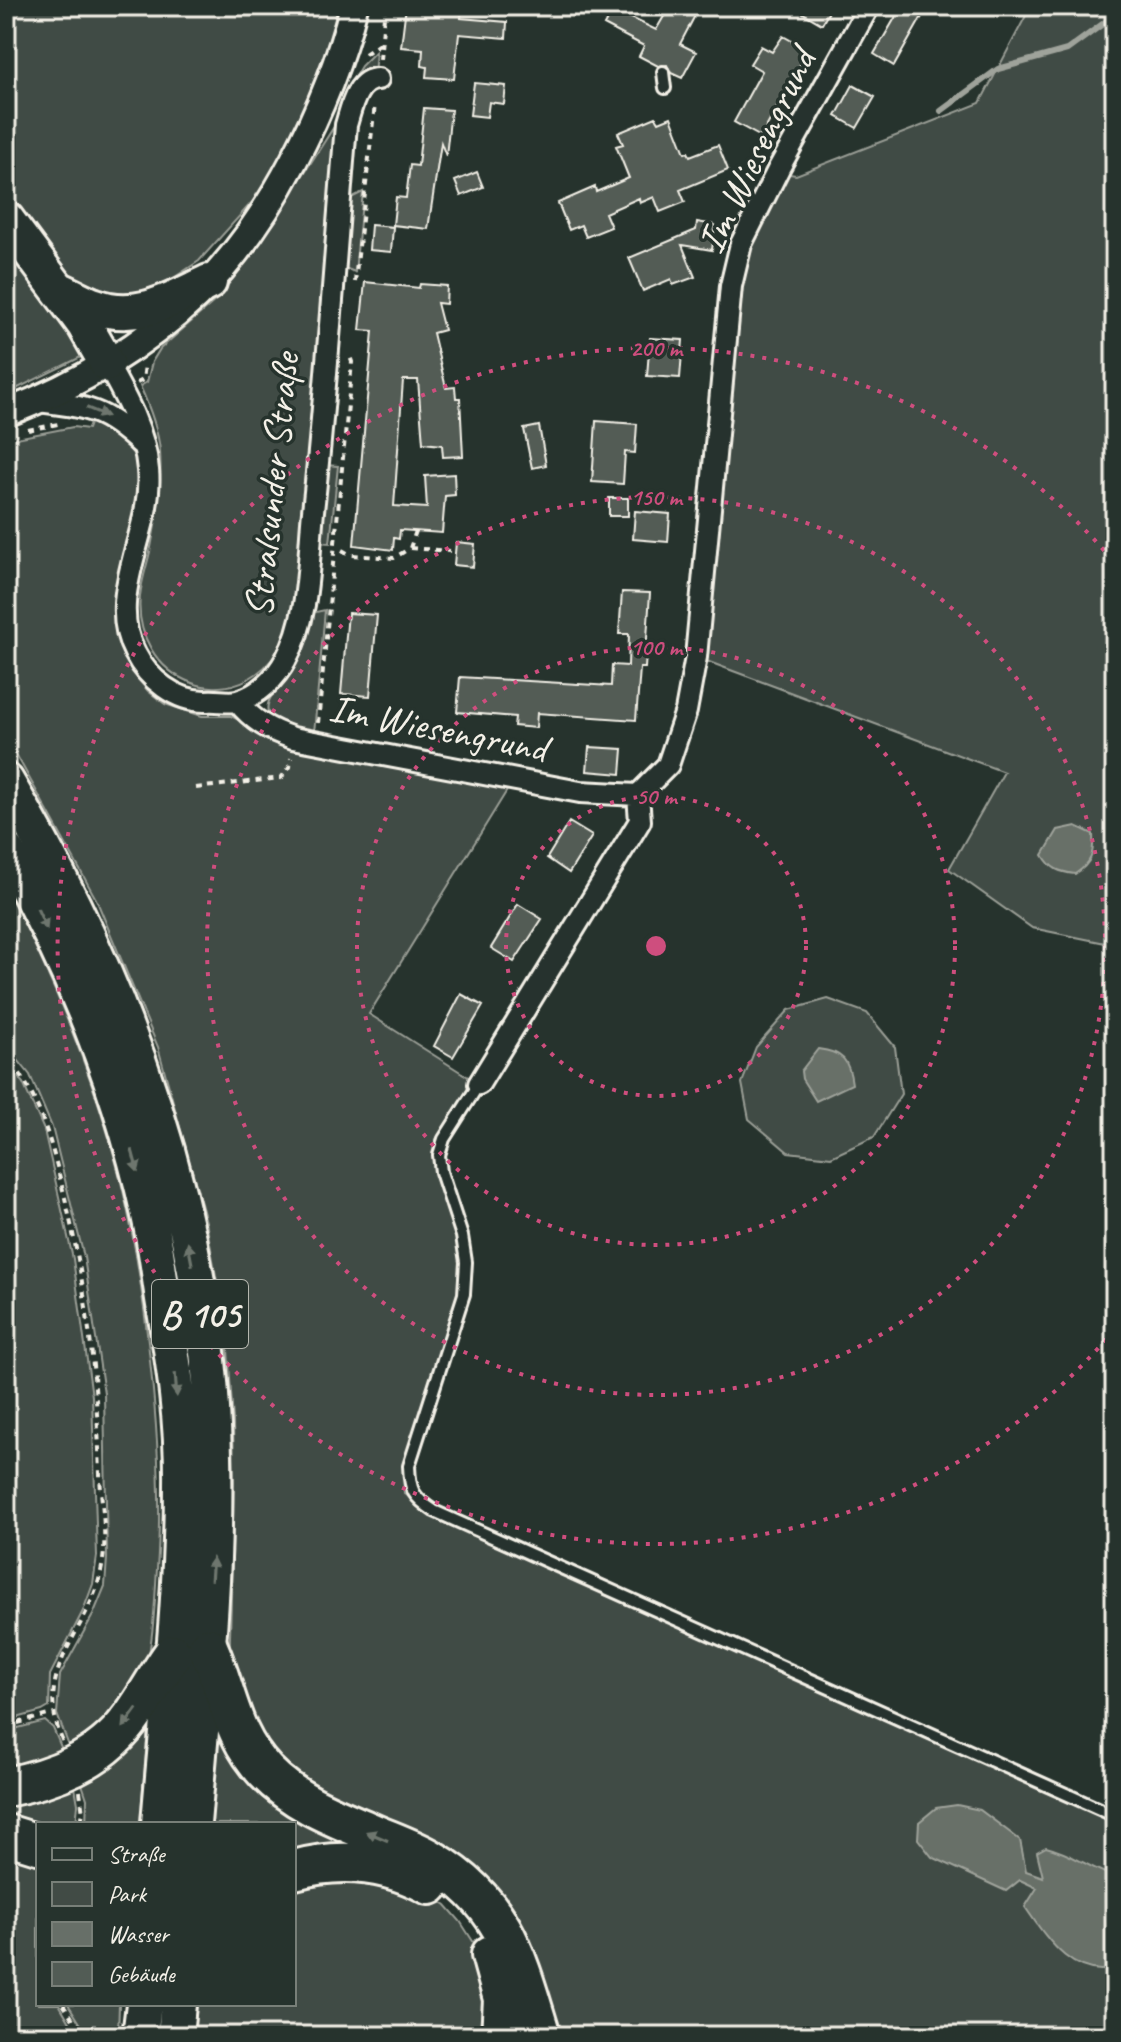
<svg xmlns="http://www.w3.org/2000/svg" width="1121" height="2042" font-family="Caveat,sans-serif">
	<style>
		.green { fill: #414b45; stroke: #9a9e96; stroke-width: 2 }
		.water { fill: #676f68; stroke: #9fa39b; stroke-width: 2 }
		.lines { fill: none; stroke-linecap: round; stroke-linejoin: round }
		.stream { stroke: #9fa39b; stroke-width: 6 }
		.building { fill: #525c55; stroke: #f4f1e8; stroke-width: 2 }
		.service-casing { stroke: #f4f1e8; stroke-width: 16 }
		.minor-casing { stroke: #f4f1e8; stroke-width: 26 }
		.tertiary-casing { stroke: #f4f1e8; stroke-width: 32 }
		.trunk-casing { stroke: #f4f1e8; stroke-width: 40 }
		.motorway-casing { stroke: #f4f1e8; stroke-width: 44 }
		.path { stroke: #f4f1e8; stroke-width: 4; stroke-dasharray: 6 6; stroke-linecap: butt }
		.service { stroke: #26332d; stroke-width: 10 }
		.minor { stroke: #26332d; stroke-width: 20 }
		.tertiary { stroke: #26332d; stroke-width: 26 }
		.trunk { stroke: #26332d; stroke-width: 34 }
		.motorway { stroke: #26332d; stroke-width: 38 }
		.oneway { fill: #6e766e }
		.ring { fill: none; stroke: #ce4e7e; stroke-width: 4; stroke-dasharray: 4 8 }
		.labels { text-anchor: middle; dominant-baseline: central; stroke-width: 7; stroke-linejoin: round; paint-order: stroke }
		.shield { fill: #26332d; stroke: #b6b8b0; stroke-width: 2 }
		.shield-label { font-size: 38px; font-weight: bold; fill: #f4f1e8 }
		.street-label { font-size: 40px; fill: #f4f1e8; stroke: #26332d }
		.centre { fill: #ce4e7e; stroke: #26332d; stroke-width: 4 }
		.ring-label { font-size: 24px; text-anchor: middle; font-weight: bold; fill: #ce4e7e; stroke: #26332d; stroke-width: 7; stroke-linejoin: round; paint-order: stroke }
	</style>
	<rect width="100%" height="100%" fill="#26332d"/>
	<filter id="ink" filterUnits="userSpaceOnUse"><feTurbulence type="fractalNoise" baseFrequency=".0125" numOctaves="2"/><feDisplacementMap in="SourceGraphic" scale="16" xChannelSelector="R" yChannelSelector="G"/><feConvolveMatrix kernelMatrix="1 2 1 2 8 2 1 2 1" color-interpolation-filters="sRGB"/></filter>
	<g filter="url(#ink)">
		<path class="green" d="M6 6H340L328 57 282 159 254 200 199 261 148 295 125 302 79 288 53 261 6 191Z
			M1031 6H1115V945L1032 928 949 869 1004 772 701 659 736 288 749 247 783 173 796 175 980 103Z
			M376 51 374 75 357 82 297 602C290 631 281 656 256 674 238 687 213 691 192 683 156 670 136 634 140 596 142 577 149 560 152 542 158 513 162 481 160 451 158 429 149 406 140 386L147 382 152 362 160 349 217 299 255 250 335 125 352 81 361 66Z
			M363 192 355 272 342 267 349 199Z
			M12 242 17 245 83 356 6 394V325L15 289Z
			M91 421C149 450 144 473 131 529 125 556 119 583 114 609L115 629 132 672 148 691 165 704 202 716H231L283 743 511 784 369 1014 473 1080 435 1141 436 1168 459 1238 461 1267 458 1296 403 1464 404 1493 432 1516 1115 1822V2036H550L511 1926 272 1767 229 1675 234 1481 233 1421 227 1336 206 1222 158 1047 131 983 96 899 6 736V440L73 427 88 429Z
			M324 465 338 466 330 543 317 542Z
			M325 610 314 733C297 730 255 725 271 697 277 686 289 678 295 667 304 651 307 631 311 613Z
			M6 886C55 983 98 1084 123 1190 137 1249 145 1309 151 1370 158 1436 162 1502 157 1569 153 1624 155 1679 117 1723 90 1756 47 1771 6 1780V1731L45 1721 53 1728 63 1752 70 1749 57 1714 60 1675 93 1615 105 1586 107 1558 104 1393 84 1257 52 1127 30 1075 6 1045Z
			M828 999 867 1013 895 1047 901 1094 874 1137 831 1157 788 1152 749 1119 742 1083 756 1047 789 1010Z
			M6 1062 23 1083 44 1130 73 1259 92 1396 97 1556 93 1584 83 1611 50 1675 49 1707 42 1711 6 1721Z
			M149 1715 140 1824H86L87 1799 82 1784 75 1787 78 1804 76 1824H38V1834L6 1825V1796Z
			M219 1722C238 1748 255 1777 281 1797 345 1844 430 1848 482 1911 511 1946 520 1994 533 2036H508C517 1960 471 1884 396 1860 362 1850 328 1853 294 1861V1824H209Z
			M6 1841 38 1852V2004H59L78 2036H6Z
			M319 1870 429 1894 446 1905 460 1921 485 1960 493 2036H194L197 2004H294V1877Z
			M68 2004H119L118 2036H88Z"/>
		<path class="water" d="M1076 826 1093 834C1094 854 1092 863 1075 874 1059 872 1051 869 1043 855L1058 830Z
			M818 1049C843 1052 849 1060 852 1084L816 1101 802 1079 801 1071Z
			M957 1805 980 1810 1020 1840 1026 1871 1043 1877 1037 1852 1046 1847C1071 1853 1090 1868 1115 1877V1968C1072 1980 1046 1937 1025 1907L1037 1888 1020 1880 1006 1891 932 1857 918 1839 919 1822 936 1808Z"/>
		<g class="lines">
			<path class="stream" d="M941 111 998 69 1067 50 1115 15"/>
		</g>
		<path class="building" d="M406 6H462L461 18 507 22 506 38 459 34 454 79 426 77 427 67 422 66 423 49 401 47Z
			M670 6H700L680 44 696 52 682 78 671 73 667 65 658 66 639 56 644 46 604 25 613 9 656 30Z
			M791 6H832L822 24Z
			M902 6H928L894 66 874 54Z
			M783 36 808 50 761 137 734 122 762 71 750 64 761 46 772 52Z
			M474 83 506 86 504 104 489 102 487 117 470 115Z
			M853 85 875 97 857 128 836 116Z
			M424 108 451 110 446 156 441 143 428 229 393 225 396 197 406 198 410 165 418 166Z
			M656 117 659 122 671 117 685 153 688 152 690 156 718 145 728 170 680 190 685 202 660 212 654 197 640 203 639 198 605 213 611 227 586 237 581 225 569 230 558 203 595 187 596 192 629 178 616 146 623 144 618 133Z
			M477 172 483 187 461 196 455 181Z
			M697 222 715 225 712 250 682 245 695 277 673 285 671 279 643 291 629 258 696 230Z
			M371 225 393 227 391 252 369 250Z
			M365 282 419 288 420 284 447 286 446 304 437 303 444 330 433 333 446 388 455 387 456 398H460L463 456 443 457 442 445 423 443 418 380H403L394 506 427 508 425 476 454 474 455 495 445 496 442 533 400 530 399 539 394 538 393 550 354 545 373 331 360 330Z
			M650 338 683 340 680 378 647 376Z
			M596 421 637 424 635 453 625 452 623 484 592 482Z
			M539 426 546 465 532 468 524 429Z
			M609 498H628V516H609Z
			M635 511 670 514 668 542 633 539Z
			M456 542 475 544 473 567 454 565Z
			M622 592 650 593 645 668H640L636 720 537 713 536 728 514 726 515 717 457 712 460 677 611 686 612 665 628 666 629 634H619Z
			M348 613 377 615 370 696 341 694Z
			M589 747 623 749 621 774 587 771Z
			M569 822 592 836 569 873 547 858Z
			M518 904 542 919 514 962 491 948Z
			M461 994 483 1006 453 1057 434 1046Z"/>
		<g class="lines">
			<g class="service-casing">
				<path id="service" d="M663 72 665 88
					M479 1084 444 1139 439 1155 441 1172 462 1236 466 1262 464 1294 409 1466C410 1491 413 1497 434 1511L1115 1816"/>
			</g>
			<g class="minor-casing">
				<path id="minor" d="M107 364C125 396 145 432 148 470 154 531 104 595 135 653 148 679 176 702 207 701 216 700 228 703 237 701 258 696 276 678 286 659 310 616 308 559 313 511 327 383 335 254 346 125 351 109 356 79 378 79
					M38 401C88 407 104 409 141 444
					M237 701C253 721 269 730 293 738L580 792 638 795
					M479 1084 640 821 638 795 668 765 686 711 696 657 731 286 741 244 779 168 869 6"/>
			</g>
			<g class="tertiary-casing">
				<path id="tertiary" d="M6 413C75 386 141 348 196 296 270 225 329 104 354 6"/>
			</g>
			<g class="trunk-casing">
				<path id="trunk" d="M6 219 84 324 107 364
					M60 290C72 295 83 302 95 306 137 322 172 299 209 282
					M6 781C127 985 209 1217 214 1456 217 1579 203 1702 193 1824
					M6 850C71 963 121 1088 149 1215 156 1245 159 1275 164 1305 174 1364 183 1425 182 1486 182 1598 168 1712 159 1824
					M140 2036 144 2004
					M175 2036 178 2004"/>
			</g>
			<g class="motorway-casing">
				<path id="motorway" d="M208 1647C228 1692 230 1734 266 1772 294 1801 329 1815 365 1830 387 1840 412 1848 432 1860 506 1903 518 1961 541 2036
					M6 1787C53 1778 99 1761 129 1721 145 1700 157 1676 173 1654
					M6 1834 38 1844
					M294 1870C341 1857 387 1862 430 1885
					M491 1955 503 1999 501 2036"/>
			</g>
			<path class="path" d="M365 54 382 42
				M380 59 385 6
				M355 282 375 104
				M137 383 143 380 145 365
				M28 430 58 424
				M410 548 450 551
				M342 550 351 555 394 558 410 548 416 531
				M318 723 352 362 349 354
				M196 788 281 778 290 767 291 758
				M6 1054C42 1100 51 1143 65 1198 87 1289 97 1381 100 1475 101 1502 107 1533 103 1560 94 1632 29 1665 63 1742
				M6 1726 52 1714
				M80 1791 83 1813 80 1824
				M63 2004 84 2036"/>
			<use href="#service" class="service"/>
			<use href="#minor" class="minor"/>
			<use href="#tertiary" class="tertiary"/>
			<use href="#trunk" class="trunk"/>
			<use href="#motorway" class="motorway"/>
		</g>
		<defs><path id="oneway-solid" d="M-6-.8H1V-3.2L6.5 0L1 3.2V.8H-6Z" transform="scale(2)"/></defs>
		<g class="oneway">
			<use href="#oneway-solid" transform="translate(97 412) rotate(22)"/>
			<use href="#oneway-solid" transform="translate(42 919) rotate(65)"/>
			<use href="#oneway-solid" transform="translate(135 1161) rotate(75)"/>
			<use href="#oneway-solid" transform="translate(190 1254) rotate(-101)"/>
			<use href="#oneway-solid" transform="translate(176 1385) rotate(86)"/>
			<use href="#oneway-solid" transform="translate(212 1569) rotate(-86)"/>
			<use href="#oneway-solid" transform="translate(130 1718) rotate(126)"/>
			<use href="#oneway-solid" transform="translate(377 1836) rotate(-157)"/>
		</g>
	</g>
	<g class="ring">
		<circle cx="656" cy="946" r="150"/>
		<circle cx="656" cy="946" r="299"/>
		<circle cx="656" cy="946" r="449"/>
		<path d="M1114 1330A598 598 0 1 1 1114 562"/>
	</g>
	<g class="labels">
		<rect class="shield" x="152" y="1280" width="96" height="68" rx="6"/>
		<g class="shield-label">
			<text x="200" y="1314">B 105</text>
		</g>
		<g class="street-label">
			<text transform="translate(756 151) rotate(-64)">Im Wiesengrund</text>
			<text transform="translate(272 485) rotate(-84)">Stralsunder Straße</text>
			<text transform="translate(438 728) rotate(11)">Im Wiesengrund</text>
		</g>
	</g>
	<circle cx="656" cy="946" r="12" class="centre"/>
	<g class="ring-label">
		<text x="656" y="356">200 m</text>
		<text x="656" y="505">150 m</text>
		<text x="656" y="655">100 m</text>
		<text x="656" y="804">50 m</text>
	</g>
	<rect width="1121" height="2042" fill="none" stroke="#26332d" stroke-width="32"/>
	<rect x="16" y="16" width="1089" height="2010" fill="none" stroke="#f4f1e8" stroke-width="3" filter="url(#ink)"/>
	<rect x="36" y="1822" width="260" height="184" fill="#26332d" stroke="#787f78" stroke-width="2"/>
	<rect x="52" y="1848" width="40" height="12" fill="#26332d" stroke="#787f78" stroke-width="2"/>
	<text x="108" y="1862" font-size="24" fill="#f4f1e8">Straße</text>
	<rect x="52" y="1882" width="40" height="24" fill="#414b45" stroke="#787f78" stroke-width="2"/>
	<text x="108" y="1902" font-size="24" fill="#f4f1e8">Park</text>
	<rect x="52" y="1922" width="40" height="24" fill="#676f68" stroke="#787f78" stroke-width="2"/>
	<text x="108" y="1942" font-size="24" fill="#f4f1e8">Wasser</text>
	<rect x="52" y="1962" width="40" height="24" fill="#525c55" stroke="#787f78" stroke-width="2"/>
	<text x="108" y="1982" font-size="24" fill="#f4f1e8">Gebäude</text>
</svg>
